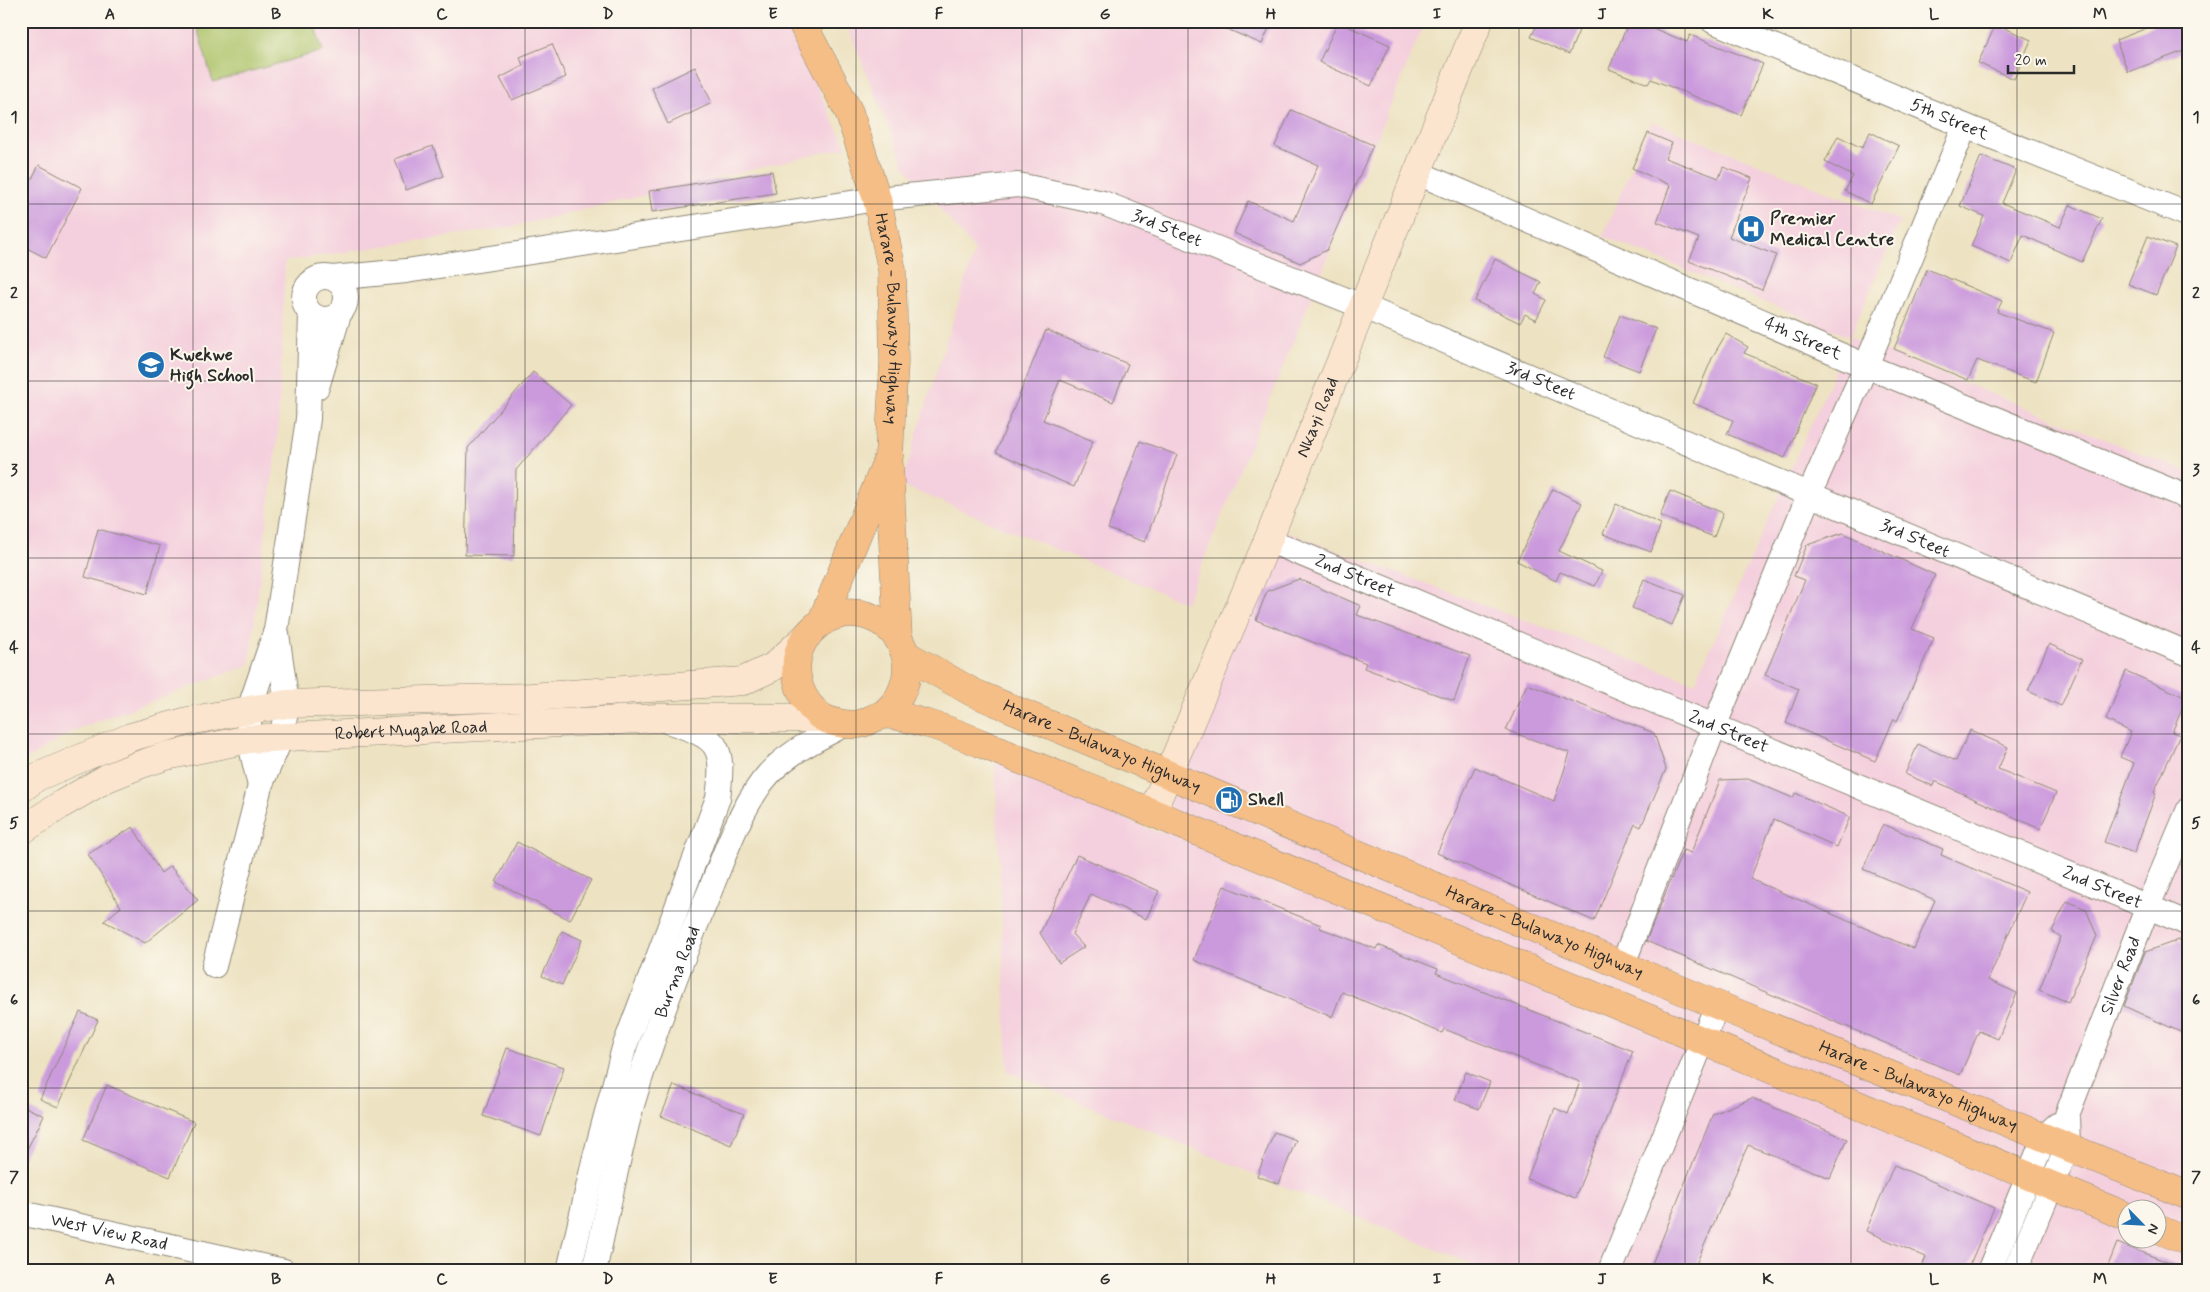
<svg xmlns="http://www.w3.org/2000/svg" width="2210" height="1292" font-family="Mynerve,sans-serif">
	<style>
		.built { fill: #f4cfdd; fill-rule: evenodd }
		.green { fill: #acc368; stroke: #6c774a }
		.building { fill: #cb9add }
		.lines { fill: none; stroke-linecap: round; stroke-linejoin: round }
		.minor-casing { stroke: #8c8676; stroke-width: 26 }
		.secondary-casing { stroke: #8c8676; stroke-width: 29 }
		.trunk-casing { stroke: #8c8676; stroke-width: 29 }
		.minor { stroke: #fff; stroke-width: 24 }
		.secondary { stroke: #fbe5cf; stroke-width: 28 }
		.trunk { stroke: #f6be87; stroke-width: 28 }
		.grid { fill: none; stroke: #2b2b2b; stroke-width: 1; stroke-opacity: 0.55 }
		.labels { text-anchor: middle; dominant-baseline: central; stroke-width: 4; stroke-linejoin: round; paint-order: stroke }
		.street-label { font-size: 18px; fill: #2b2b2b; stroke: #fbf7ec }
		.poi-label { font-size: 18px; font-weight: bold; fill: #2b2b2b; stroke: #fbf7ec; text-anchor: start }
		.neatline { fill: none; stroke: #2b2b2b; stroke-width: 2 }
		.grid-label { font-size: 16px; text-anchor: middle; font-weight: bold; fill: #2b2b2b }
	</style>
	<rect width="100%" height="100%" fill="#fbf7ec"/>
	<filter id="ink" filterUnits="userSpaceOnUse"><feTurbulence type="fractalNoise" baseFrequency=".02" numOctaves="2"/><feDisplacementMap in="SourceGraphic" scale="10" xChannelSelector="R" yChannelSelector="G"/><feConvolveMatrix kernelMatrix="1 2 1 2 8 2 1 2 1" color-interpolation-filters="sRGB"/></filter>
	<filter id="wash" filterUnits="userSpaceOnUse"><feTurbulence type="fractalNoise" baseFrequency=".0096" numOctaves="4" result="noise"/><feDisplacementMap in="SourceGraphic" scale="20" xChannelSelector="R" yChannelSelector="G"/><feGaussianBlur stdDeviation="1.12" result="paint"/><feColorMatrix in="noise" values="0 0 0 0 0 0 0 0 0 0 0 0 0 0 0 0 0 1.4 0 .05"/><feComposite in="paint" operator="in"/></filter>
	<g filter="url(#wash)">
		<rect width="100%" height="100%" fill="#ede2c1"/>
		<path class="built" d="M21 21H785L846 147 511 227 285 261 278 434 249 665 74 730 21 763Z
			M845 21H1425L1186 603 901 485 975 250 905 167Z
			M1651 121 1900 221 1850 337 2189 473V1271H1488L1008 1072 995 761 1158 833 1275 528 1695 683 1850 337 1603 236ZM2128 1210H2158V1240H2128Z"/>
		<path class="green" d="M195 21H313L323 51 213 82Z"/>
		<g id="blocks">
			<path class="building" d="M1208 21H1272L1262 44Z
				M1539 21H1583L1569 54 1531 37Z
				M1629 21H1635L1687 42 1690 35 1763 64 1741 115 1651 79 1648 84 1609 69Z
				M2165 21H2189V49L2128 72 2116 40Z
				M1338 22 1390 45 1371 86 1319 62Z
				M1996 24 2031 40 2014 79 1978 63Z
				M552 44 566 77 512 100 500 78 523 66 520 57Z
				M695 67 712 103 668 124 652 88Z
				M1291 110 1373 145 1327 250 1300 263 1234 233 1248 201 1294 221 1318 165 1275 146Z
				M1870 132 1899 146 1871 204 1845 191 1853 176 1825 162 1838 136 1862 148Z
				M1648 133 1672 143 1665 158 1719 178 1723 167 1752 178 1729 237 1776 255 1762 290 1689 261 1699 238 1657 222 1670 185 1632 168Z
				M433 146 444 176 406 190 395 159Z
				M1981 156 2016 170 2002 203 2060 227 2070 205 2102 219 2082 262 2023 235 2011 263 1971 246 1984 216 1960 206Z
				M39 165 82 188 46 258 21 245V200Z
				M772 171 776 193 652 212 649 191Z
				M2148 236 2176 247 2156 295 2128 284Z
				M1495 259 1541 282 1535 294 1546 300 1536 320 1525 314 1520 323 1475 301Z
				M1927 269 2002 301 1997 312 2054 333 2036 382 1977 360 1968 380 1894 349Z
				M1620 315 1656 329 1639 371 1603 357Z
				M1046 330 1128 364 1113 402 1060 380 1043 420 1093 441 1074 487 996 452Z
				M1726 334 1748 347 1744 353 1816 383 1785 458 1727 434 1733 420 1693 403 1713 356Z
				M533 372 571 405 516 470 514 556 465 555 468 448Z
				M1140 441 1177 455 1145 542 1108 529Z
				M1553 489 1582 503 1559 551 1602 571 1595 586 1560 572 1556 581 1517 561Z
				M1670 491 1723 513 1714 537 1660 516Z
				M1616 504 1661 524 1651 552 1603 534Z
				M98 529 160 546 147 594 85 577Z
				M1843 533 1935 575 1912 629 1934 638 1897 721 1894 719 1875 761 1786 723 1799 689 1765 675 1805 580 1794 576 1807 545Z
				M1299 579 1361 606 1357 615 1470 656 1454 701 1364 668 1366 663 1256 620 1267 591Z
				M1644 579 1685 595 1672 625 1632 608Z
				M2049 644 2082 659 2061 706 2028 691Z
				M2126 671 2187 698 2172 732 2180 735 2154 792 2156 793 2134 853 2104 842 2134 763 2120 757 2131 732 2106 720Z
				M1527 684 1654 733 1666 769 1641 827 1635 824 1594 921 1437 853 1475 767 1554 801 1570 753 1506 730Z
				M1970 730 2008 747 1998 769 2056 793 2040 829 1935 781 1933 786 1905 774 1918 744 1956 761Z
				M1748 779 1793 798 1795 793 1850 817 1837 847 1774 819 1750 879 1914 949 1935 900 1863 869 1883 824 1943 849 1941 855 2027 892 1988 980 2017 993 1998 1039 1979 1031 1960 1075 1646 941 1683 850 1691 853 1720 780Z
				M133 827 161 873 170 866 198 900 145 943 104 921 121 907 88 854Z
				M517 842 591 880 570 920 496 882Z
				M1077 855 1159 891 1146 919 1091 894 1072 934 1084 947 1059 963 1040 933Z
				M1224 886 1321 925 1320 928 1376 949 1378 945 1438 969 1436 973 1633 1051 1575 1198 1527 1179 1555 1108 1568 1114 1580 1082 1444 1029 1442 1033 1342 992 1332 1017 1194 960Z
				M2067 901 2086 909 2097 936 2068 1002 2039 990 2061 937 2052 931Z
				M562 931 582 940 562 985 542 976Z
				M2179 940 2189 944V1036L2124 1006 2145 952Z
				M80 1012 98 1020 58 1107 40 1099Z
				M507 1048 564 1067 541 1136 483 1116Z
				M1466 1072 1490 1082 1479 1109 1455 1100Z
				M107 1085 194 1122 170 1177 83 1140Z
				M674 1085 744 1114 731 1145 661 1116Z
				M1752 1098 1847 1139 1830 1178 1748 1145 1693 1271H1649L1713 1114Z
				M21 1105 44 1116 21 1161Z
				M1274 1132 1296 1140 1279 1184 1257 1176Z
				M1894 1165 1994 1208 1967 1271H1920L1926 1257 1866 1231Z
				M2117 1243 2186 1269V1271H2106Z"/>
		</g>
	</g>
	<g filter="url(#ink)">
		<use href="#blocks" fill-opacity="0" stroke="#8c8676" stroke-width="1"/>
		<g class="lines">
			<g class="minor-casing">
				<g id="minor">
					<path id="s1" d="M1713 21 1965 126 2189 215"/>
					<path id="s2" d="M1418 173 1866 366 2189 498"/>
					<circle cx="325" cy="298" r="21"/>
					<path id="s3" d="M332 278 406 271 877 199 1018 185 1103 203 1364 307 2189 654"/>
					<path d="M317 387 339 314"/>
					<path id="s4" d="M1268 540 2189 924"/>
					<path d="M260 786 249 739V710L276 630 308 419 311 314"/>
					<path d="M1623 964 1714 727 1809 495 1866 366 1965 126"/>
					<path d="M214 966 260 786 282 736 287 704 277 634"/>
					<path id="s5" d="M21 1213 284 1271"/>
					<path d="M569 1271 595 1157 624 1048 718 798C725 744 719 738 667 721"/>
					<path id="s6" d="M594 1271C607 1216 617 1159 632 1105 653 1035 679 965 707 898 723 859 737 816 762 782 783 754 816 740 845 724"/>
					<path d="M1610 1271 1717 1005"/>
					<path d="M1989 1271 2045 1136 2057 1125"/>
					<path id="s7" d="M2015 1271 2068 1146 2067 1115 2148 906 2189 809"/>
				</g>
			</g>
			<g class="secondary-casing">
				<g id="secondary">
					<path d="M21 789 37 777 131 737 188 721 249 710 287 704 531 697 743 681 773 667 807 636"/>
					<path id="s8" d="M1152 812 1268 540 1479 21"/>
					<path id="s9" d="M21 831 62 804 107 778 139 765 166 756 249 739 658 718H821"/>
				</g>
			</g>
			<g class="trunk-casing">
				<g id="trunk">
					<path id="s10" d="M801 21 849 112 877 199 892 270 894 362 889 456 822 621"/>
					<path d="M889 465 898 638"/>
					<path id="s11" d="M905 654 972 692 1717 1005 2189 1196"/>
					<path d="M884 714C890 708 897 702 900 695 930 636 855 584 810 632 788 656 794 695 819 715 827 722 848 726 859 724 867 723 875 716 883 715 894 713 913 720 924 723 954 730 983 745 1011 756 1067 779 1122 800 1177 823 1493 956 1810 1087 2128 1217"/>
					<path d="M2158 1229 2189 1242"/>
				</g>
			</g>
			<use href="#minor" class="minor"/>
			<use href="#secondary" class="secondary"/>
			<use href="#trunk" class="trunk"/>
		</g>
	</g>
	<path class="grid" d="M193 21V1271M359 21V1271M525 21V1271M691 21V1271M856 21V1271M1022 21V1271M1188 21V1271M1354 21V1271M1519 21V1271M1685 21V1271M1851 21V1271M2017 21V1271M21 204H2189M21 381H2189M21 558H2189M21 734H2189M21 911H2189M21 1088H2189"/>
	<defs>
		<g id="hospital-disc" transform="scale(1.4375)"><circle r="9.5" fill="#1f6fb2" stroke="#fbf7ec"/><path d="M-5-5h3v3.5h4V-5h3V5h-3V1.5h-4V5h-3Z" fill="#fff"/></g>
		<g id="school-disc" transform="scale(1.4375)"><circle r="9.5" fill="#1f6fb2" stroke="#fbf7ec"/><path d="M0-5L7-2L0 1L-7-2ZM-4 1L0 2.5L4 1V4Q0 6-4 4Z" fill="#fff"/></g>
		<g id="fuel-disc" transform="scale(1.4375)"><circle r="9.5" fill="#1f6fb2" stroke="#fbf7ec"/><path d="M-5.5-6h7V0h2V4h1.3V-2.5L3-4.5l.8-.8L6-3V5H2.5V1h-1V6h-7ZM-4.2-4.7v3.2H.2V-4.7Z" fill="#fff"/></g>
	</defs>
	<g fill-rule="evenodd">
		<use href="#hospital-disc" x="1751" y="229"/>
		<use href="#school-disc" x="151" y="365"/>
		<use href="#fuel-disc" x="1229" y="800"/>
	</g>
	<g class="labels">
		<g class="street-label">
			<text stroke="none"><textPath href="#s1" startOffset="256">5th Street</textPath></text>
			<text stroke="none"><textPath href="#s3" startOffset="848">3rd Steet</textPath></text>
			<text stroke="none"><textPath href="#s10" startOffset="315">Harare - Bulawayo Highway</textPath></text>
			<text stroke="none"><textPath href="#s2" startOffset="419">4th Street</textPath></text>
			<text stroke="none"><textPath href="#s3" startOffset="1252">3rd Steet</textPath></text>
			<text stroke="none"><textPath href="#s8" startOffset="428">Nkayi Road</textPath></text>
			<text stroke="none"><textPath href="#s3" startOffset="1658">3rd Steet</textPath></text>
			<text stroke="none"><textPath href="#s4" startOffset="94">2nd Street</textPath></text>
			<text stroke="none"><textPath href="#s9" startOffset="411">Robert Mugabe Road</textPath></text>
			<text stroke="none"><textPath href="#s4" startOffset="499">2nd Street</textPath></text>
			<text stroke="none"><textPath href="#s11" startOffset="218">Harare - Bulawayo Highway</textPath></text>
			<text stroke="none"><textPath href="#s4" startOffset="904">2nd Street</textPath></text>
			<text stroke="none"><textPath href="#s11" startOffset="698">Harare - Bulawayo Highway</textPath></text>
			<text stroke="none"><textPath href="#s6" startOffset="311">Burma Road</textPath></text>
			<text stroke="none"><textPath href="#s7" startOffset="316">Silver Road</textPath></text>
			<text stroke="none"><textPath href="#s11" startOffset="1102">Harare - Bulawayo Highway</textPath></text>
			<text stroke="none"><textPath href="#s5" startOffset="90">West View Road</textPath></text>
		</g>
		<g class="poi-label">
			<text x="1770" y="219">Premier<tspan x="1770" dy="21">Medical Centre</tspan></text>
			<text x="170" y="355">Kwekwe<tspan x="170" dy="21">High School</tspan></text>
			<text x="1248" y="800">Shell</text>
		</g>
	</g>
	<rect width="2210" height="1292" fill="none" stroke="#fbf7ec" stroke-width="55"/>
	<g transform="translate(2142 1224) rotate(114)"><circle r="24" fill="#fbf7ec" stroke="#a8a59f"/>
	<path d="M0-4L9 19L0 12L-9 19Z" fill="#1f6fb2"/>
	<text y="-8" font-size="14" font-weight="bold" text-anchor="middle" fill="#2b2b2b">N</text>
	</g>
	<path d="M2008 65v8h66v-8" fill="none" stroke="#2b2b2b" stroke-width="2.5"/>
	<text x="2015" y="65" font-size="15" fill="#2b2b2b" stroke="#fbf7ec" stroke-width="4" paint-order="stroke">20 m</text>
	<rect x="28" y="28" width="2154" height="1236" class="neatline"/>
	<g class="grid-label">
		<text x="110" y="19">A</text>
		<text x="276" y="19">B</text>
		<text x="442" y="19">C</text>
		<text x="608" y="19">D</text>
		<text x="773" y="19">E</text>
		<text x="939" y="19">F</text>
		<text x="1105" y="19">G</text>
		<text x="1271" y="19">H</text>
		<text x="1437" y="19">I</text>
		<text x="1602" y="19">J</text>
		<text x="1768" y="19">K</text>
		<text x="1934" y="19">L</text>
		<text x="2100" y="19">M</text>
		<text x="14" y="122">1</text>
		<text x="2196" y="122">1</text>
		<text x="14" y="298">2</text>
		<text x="2196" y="298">2</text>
		<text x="14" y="475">3</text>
		<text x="2196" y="475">3</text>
		<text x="14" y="652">4</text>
		<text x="2196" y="652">4</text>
		<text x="14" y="828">5</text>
		<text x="2196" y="828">5</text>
		<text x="14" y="1005">6</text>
		<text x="2196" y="1005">6</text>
		<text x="14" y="1182">7</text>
		<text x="2196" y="1182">7</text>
		<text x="110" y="1284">A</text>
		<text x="276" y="1284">B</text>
		<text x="442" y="1284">C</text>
		<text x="608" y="1284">D</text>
		<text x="773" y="1284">E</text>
		<text x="939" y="1284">F</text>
		<text x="1105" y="1284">G</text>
		<text x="1271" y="1284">H</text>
		<text x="1437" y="1284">I</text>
		<text x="1602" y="1284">J</text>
		<text x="1768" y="1284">K</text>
		<text x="1934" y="1284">L</text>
		<text x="2100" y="1284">M</text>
	</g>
</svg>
